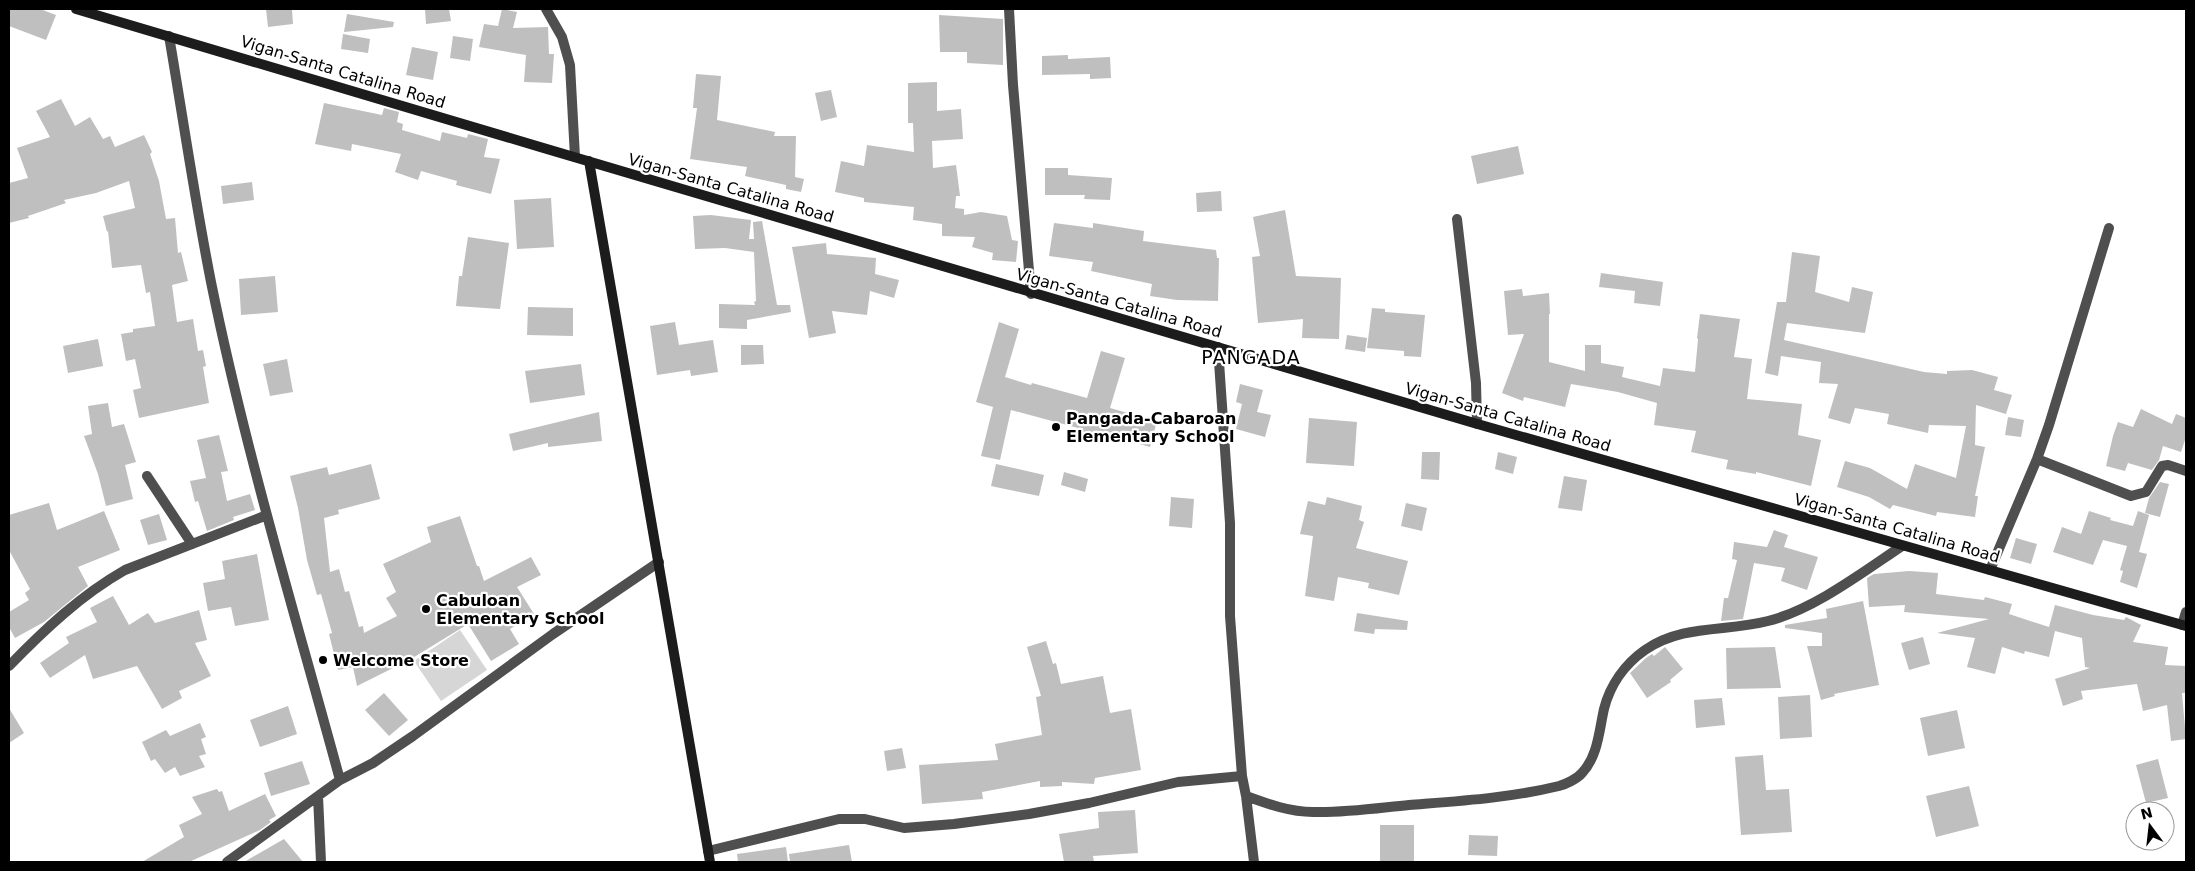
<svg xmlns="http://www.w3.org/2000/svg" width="2195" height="871" font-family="'DejaVu Sans',sans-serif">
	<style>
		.green { fill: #d6d6d6 }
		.building { fill: #bfbfbf }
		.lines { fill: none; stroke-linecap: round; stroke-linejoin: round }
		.street { stroke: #4f4f4f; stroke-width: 10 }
		.secondary { stroke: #1c1c1c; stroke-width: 10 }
		.poi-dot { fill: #000; stroke: #fff; stroke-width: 2 }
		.labels { text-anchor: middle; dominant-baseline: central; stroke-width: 4.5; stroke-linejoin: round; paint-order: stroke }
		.street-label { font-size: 16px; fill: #000; stroke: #fff }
		.poi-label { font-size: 16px; font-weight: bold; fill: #000; stroke: #fff; text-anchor: start }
		.quarter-label { font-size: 19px; letter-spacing: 1px; fill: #000; stroke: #fff }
	</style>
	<rect width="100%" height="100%" fill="#fff"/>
	<path class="green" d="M460 630 487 670 441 701 414 661Z"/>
	<path class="building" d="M9 9H40L56 15 46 40 9 26Z
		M266 9H292L293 24 268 27Z
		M425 9H449L451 21 426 24Z
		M502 9 517 12 513 28 548 27 549 54H554L552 83 524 82 526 55 479 47 484 24 498 26Z
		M347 14 394 22 393 27 344 32Z
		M939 15 1003 19V65L967 63V52H940Z
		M343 34 370 39 368 53 341 49Z
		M453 36 473 39 470 61 450 58Z
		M412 47 438 52 433 80 406 75Z
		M1068 55V59L1110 57 1111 78 1090 79V74L1042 75V56Z
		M696 74 721 76 717 120 775 132 774 136H796L795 177 804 179 801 192 786 189V185L745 176 747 167 690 159 697 108H693Z
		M937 82V111L961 109 963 139 932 141 933 168 956 165 960 196H956L955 208 964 209V215L981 212 1007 216 1012 240 1018 241 1016 262 992 260 993 253 972 247 975 237 942 236V224L913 220 914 207 864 202V198L835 192 841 161 864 166 867 145 914 152 913 123H908V83Z
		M831 90 837 117 821 121 815 93Z
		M61 99 75 126 90 117 103 139 110 136 115 147 144 135 152 152 150 154 159 181 166 219 175 218 178 253 181 252 188 281 172 285 177 322 193 319 198 351 203 350 206 366 203 367 209 403 139 418 133 390 141 388 135 359 126 361 121 334 133 332V329L155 326 150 292 146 293 141 265 112 268 108 231 107 232 103 216 135 208 129 181 96 193 64 200 66 203 28 216 29 218 9 223V183L28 178 17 148 50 137 36 111Z
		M324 103 382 115 384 108 399 112 397 122 403 124 402 130 440 141 442 132 467 138 468 134 488 139 484 157 500 159 491 194 456 185 457 181 421 171 418 180 395 172 401 154 352 144 351 151 315 144Z
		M1518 146 1524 174 1477 184 1471 156Z
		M1045 168H1068V175L1112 178 1110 200 1084 199 1085 195H1045Z
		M252 182 254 200 223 204 221 186Z
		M1221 191 1222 211 1197 212 1196 193Z
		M551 198 554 247 517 249 514 200Z
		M1285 210 1296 276 1341 278 1339 339 1302 338 1303 319 1258 323 1252 257 1260 256 1253 217Z
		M711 215 751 220 749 239H754L753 222 762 221 777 305H790L791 312 747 320V329L719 328V304L755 305 754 302 756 301 754 252 725 248 695 249 693 216Z
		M1054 223 1093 228V223L1144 231 1143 241 1216 250 1217 258H1219L1218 301 1177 300 1150 296 1152 284 1091 271 1093 262 1049 256Z
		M468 237 509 243 500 309 456 306 459 276H462Z
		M826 243 827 254 876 258 875 274 899 280 894 298 870 291 867 315 832 311 836 333 809 338 792 247Z
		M1792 252 1820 256 1815 292 1849 302 1852 287 1873 292 1865 333 1787 323 1784 340 1924 372 1947 374V371L1972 370 1998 377 1994 390 2012 395 2006 414 1976 405 1975 445 1985 447 1975 496H1978L1975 517 1937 512 1936 516 1893 505 1890 509 1869 497 1837 487 1845 461 1870 468 1907 489 1915 464 1956 478 1966 426 1929 425 1928 433 1887 424 1889 414 1855 408 1850 424 1828 418 1838 384 1819 383 1821 362 1781 356 1778 376 1765 373 1777 302H1786Z
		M1601 273 1663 282 1660 306 1634 303 1635 291 1599 287Z
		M275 276 278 312 241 315 239 279Z
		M1522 289 1523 296 1549 293 1550 314H1549V362L1585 371V345H1601V363L1624 367 1622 377 1660 386 1663 368 1695 372 1698 339 1697 338 1700 314 1740 319 1734 357 1752 359 1747 399 1802 404 1798 435 1821 440 1811 486 1756 472V474L1726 469 1728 460 1691 452 1696 431 1654 425 1657 403 1618 392 1571 384 1565 407 1524 397 1523 401 1502 393 1524 334 1508 335 1504 291Z
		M528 307 573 308V336L527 335Z
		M1372 308 1385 309V312L1425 315 1421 357 1404 356V351L1367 348Z
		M675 322 679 345 713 340 718 372 691 376 690 370 657 375 650 326Z
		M999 322 1019 329 1005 377 1031 385 1032 383 1087 398 1101 351 1125 358 1110 408 1157 421 1150 447 1102 433 1100 439 1077 432 1078 428 1011 410 1000 460 981 456 993 407 976 402Z
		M1347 335 1367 338 1365 352 1345 349Z
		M98 339 103 366 68 373 63 346Z
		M741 345H763L764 364 741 365Z
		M287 359 293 392 270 396 263 364Z
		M581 364 585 395 530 403 525 371Z
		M1240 384 1263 390 1257 412 1271 415 1265 437 1236 429 1242 404 1236 402Z
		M108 403 112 427 124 424 136 462 125 465 133 499 106 506 98 474 84 436 92 434 88 406Z
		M2141 409 2172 424 2176 414 2186 418V437L2181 452 2163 446 2159 460 2152 470 2128 463 2125 471 2106 466 2113 436 2118 422 2133 427Z
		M599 412 602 441 548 447V443L513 451 509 434Z
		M2008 417 2024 420 2021 437 2005 435Z
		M1309 418 1357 422 1354 466 1306 463Z
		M219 435 228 471 221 472 227 501 250 494 255 510 233 517 234 520 207 531 198 501 195 502 190 481 206 478 197 440Z
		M1422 452H1440L1439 480 1421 479Z
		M1498 452 1517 457 1513 474 1495 469Z
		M371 464 380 499 338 510 339 514 324 518 330 572 339 569 345 592 349 591 359 627 363 626 364 633 397 616 386 598 396 592 383 564 431 542 427 527 460 516 477 566H479L484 581 531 557 541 575 517 587 534 614 510 629 519 644 491 661 468 624 411 659 357 686 353 667 338 670 329 634 332 633 321 594 317 595 307 560 298 508 290 476 327 467 329 475Z
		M996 464 1044 475 1039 496 991 486Z
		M1064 472 1088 479 1085 492 1061 485Z
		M1564 476 1587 480 1582 511 1558 508Z
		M2160 482 2169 484 2160 517 2145 513 2149 498Z
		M1171 497 1194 499 1192 528 1169 526Z
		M1327 497 1362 506 1359 520 1364 522 1356 548 1408 561 1399 595 1368 588 1369 583 1338 577 1334 601 1305 596 1313 536 1300 534 1308 501 1325 505Z
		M49 503 57 530 104 511 120 550 78 567 88 586 44 622 15 638 9 627V612L29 600 25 593 30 589 9 550V515Z
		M1406 503 1427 508 1422 531 1401 526Z
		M2089 511 2111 518 2110 520 2133 526 2138 511 2149 515 2139 552 2147 554 2137 588 2120 582 2123 571 2120 570 2127 546 2103 540 2093 565 2053 552 2062 527 2081 534Z
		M159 514 167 540 148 545 140 520Z
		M1774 530 1788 535 1784 547 1818 557 1807 590 1781 581 1785 568 1754 563 1743 619 1721 621 1724 598H1728L1737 560 1732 559 1734 542 1767 547Z
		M2016 538 2037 544 2031 564 2010 558Z
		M257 554 269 620 235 626 231 607 208 611 203 583 225 579 222 561Z
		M1909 571 1938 573 1936 594 1984 600 1985 597 2012 604 2009 614 2049 627 2055 605 2093 615 2124 620 2126 617 2141 625 2133 642 2168 647 2165 665 2186 666V693H2182L2186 739 2171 741 2167 705 2143 711 2137 684 2081 691 2083 699 2063 706 2055 679 2090 668 2085 667 2082 638 2055 631 2049 657 2025 651 2024 654 2002 647 1995 674 1967 667 1975 638 1937 633 1989 619 1904 612 1905 605 1869 607 1867 578 1874 574Z
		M113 596 129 625 148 613 155 623 199 610 207 640 195 643 211 676 179 691 182 698 162 709 137 666 93 679 85 655 50 678 40 663 69 643 66 637 97 622 90 608Z
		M1863 601 1879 685 1834 694 1835 696 1821 700 1807 646H1822V633L1785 628V625L1827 618 1826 609Z
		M1357 613 1408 621 1407 630 1375 629 1374 634 1354 631Z
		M1923 637 1930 664 1909 670 1901 643Z
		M1046 641 1053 664 1056 663 1061 684 1103 676 1110 713 1131 709 1141 770 1095 778 1094 784 1062 782V786L1040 787V781L982 792 983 799 922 804 919 765 998 760 995 744 1042 735 1036 697 1041 696 1027 647Z
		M1665 647 1683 669 1670 680 1671 682 1647 698 1630 673 1646 658 1652 654 1654 656Z
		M1775 647 1781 688 1727 689 1726 648Z
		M384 693 408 720 389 736 365 710Z
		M1810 695 1812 737 1780 739 1778 697Z
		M1722 698 1725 725 1696 728 1694 700Z
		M288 706 297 734 260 747 250 720Z
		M9 708 24 733 9 743Z
		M1957 710 1965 748 1928 756 1920 718Z
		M200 723 206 737 201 739 206 754 199 756 205 767 180 776 175 767 165 773 155 759 151 761 142 742 166 730 170 736Z
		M902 748 906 768 887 771 884 751Z
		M1763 755 1766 790 1789 789 1792 832 1741 835 1735 757Z
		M2158 759 2168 798 2146 803 2136 765Z
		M302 761 310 784 271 796 264 773Z
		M1969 786 1979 826 1936 837 1926 796Z
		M217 789 219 792 222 791 229 811 265 794 276 816 269 820 271 822 260 830 189 862H142L184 837 179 825 202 814 192 797Z
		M1135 810 1138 853 1093 856 1094 862H1064L1059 834 1099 828 1098 812Z
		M1380 825H1414V862H1380Z
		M1469 835 1498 836 1497 856 1468 855Z
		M284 839 303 862H244Z
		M849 845 852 862H790L789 854Z
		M786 847 788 862H738L737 854Z"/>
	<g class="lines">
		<path class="street" d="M546 9 562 37 570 65 575 157
			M1009 9 1013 85 1031 294
			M169 36C183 118 195 201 211 282 245 450 295 614 340 780
			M1457 219 1476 383 1477 424
			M1218 347 1230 523V616L1242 776 1246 796 1254 862
			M2037 459 2131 496 2146 492 2162 466 2168 465 2186 471
			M147 476 192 544
			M1990 570 2037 459 2049 425 2109 228
			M2182 625 2186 612
			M9 666C44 630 81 595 125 570L267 515
			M318 796 321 862
			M1246 796C1268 804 1290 812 1313 812 1345 813 1378 808 1409 805 1459 801 1510 798 1559 786 1566 784 1577 779 1582 773 1598 756 1599 731 1604 709 1610 685 1625 664 1645 650 1683 624 1726 632 1768 621 1813 610 1863 572 1902 546
			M708 851 839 819H865L904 828 954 824 1029 814 1089 803 1178 782 1242 776
			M227 862 340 780 373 763 413 736 553 634 659 562"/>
		<path class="secondary" d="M76 9C542 147 1007 287 1474 423 1711 492 1949 557 2186 626
			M589 161 710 862"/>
	</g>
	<g class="poi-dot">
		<circle cx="1056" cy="427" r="5"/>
		<circle cx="426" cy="609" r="5"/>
		<circle cx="323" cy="660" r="5"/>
	</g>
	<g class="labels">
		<g class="street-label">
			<text transform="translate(343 72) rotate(17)">Vigan-Santa Catalina Road</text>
			<text transform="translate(731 188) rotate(16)">Vigan-Santa Catalina Road</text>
			<text transform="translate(1119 303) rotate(16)">Vigan-Santa Catalina Road</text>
			<text transform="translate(1508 417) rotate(16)">Vigan-Santa Catalina Road</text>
			<text transform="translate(1897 528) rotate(16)">Vigan-Santa Catalina Road</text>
		</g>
		<g class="poi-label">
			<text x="1066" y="418">Pangada-Cabaroan<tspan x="1066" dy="18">Elementary School</tspan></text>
			<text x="436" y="600">Cabuloan<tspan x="436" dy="18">Elementary School</tspan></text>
			<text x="333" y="660">Welcome Store</text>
		</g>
		<g class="quarter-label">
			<text x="1251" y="357">PANGADA</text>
		</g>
	</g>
	<rect width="2195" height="871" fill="none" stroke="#000000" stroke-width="20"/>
	<g transform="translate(2150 826) rotate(345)"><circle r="24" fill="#ffffff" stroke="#999999"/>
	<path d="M0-4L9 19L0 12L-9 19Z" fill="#000000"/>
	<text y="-8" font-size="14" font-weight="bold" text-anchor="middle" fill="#000000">N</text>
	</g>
</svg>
